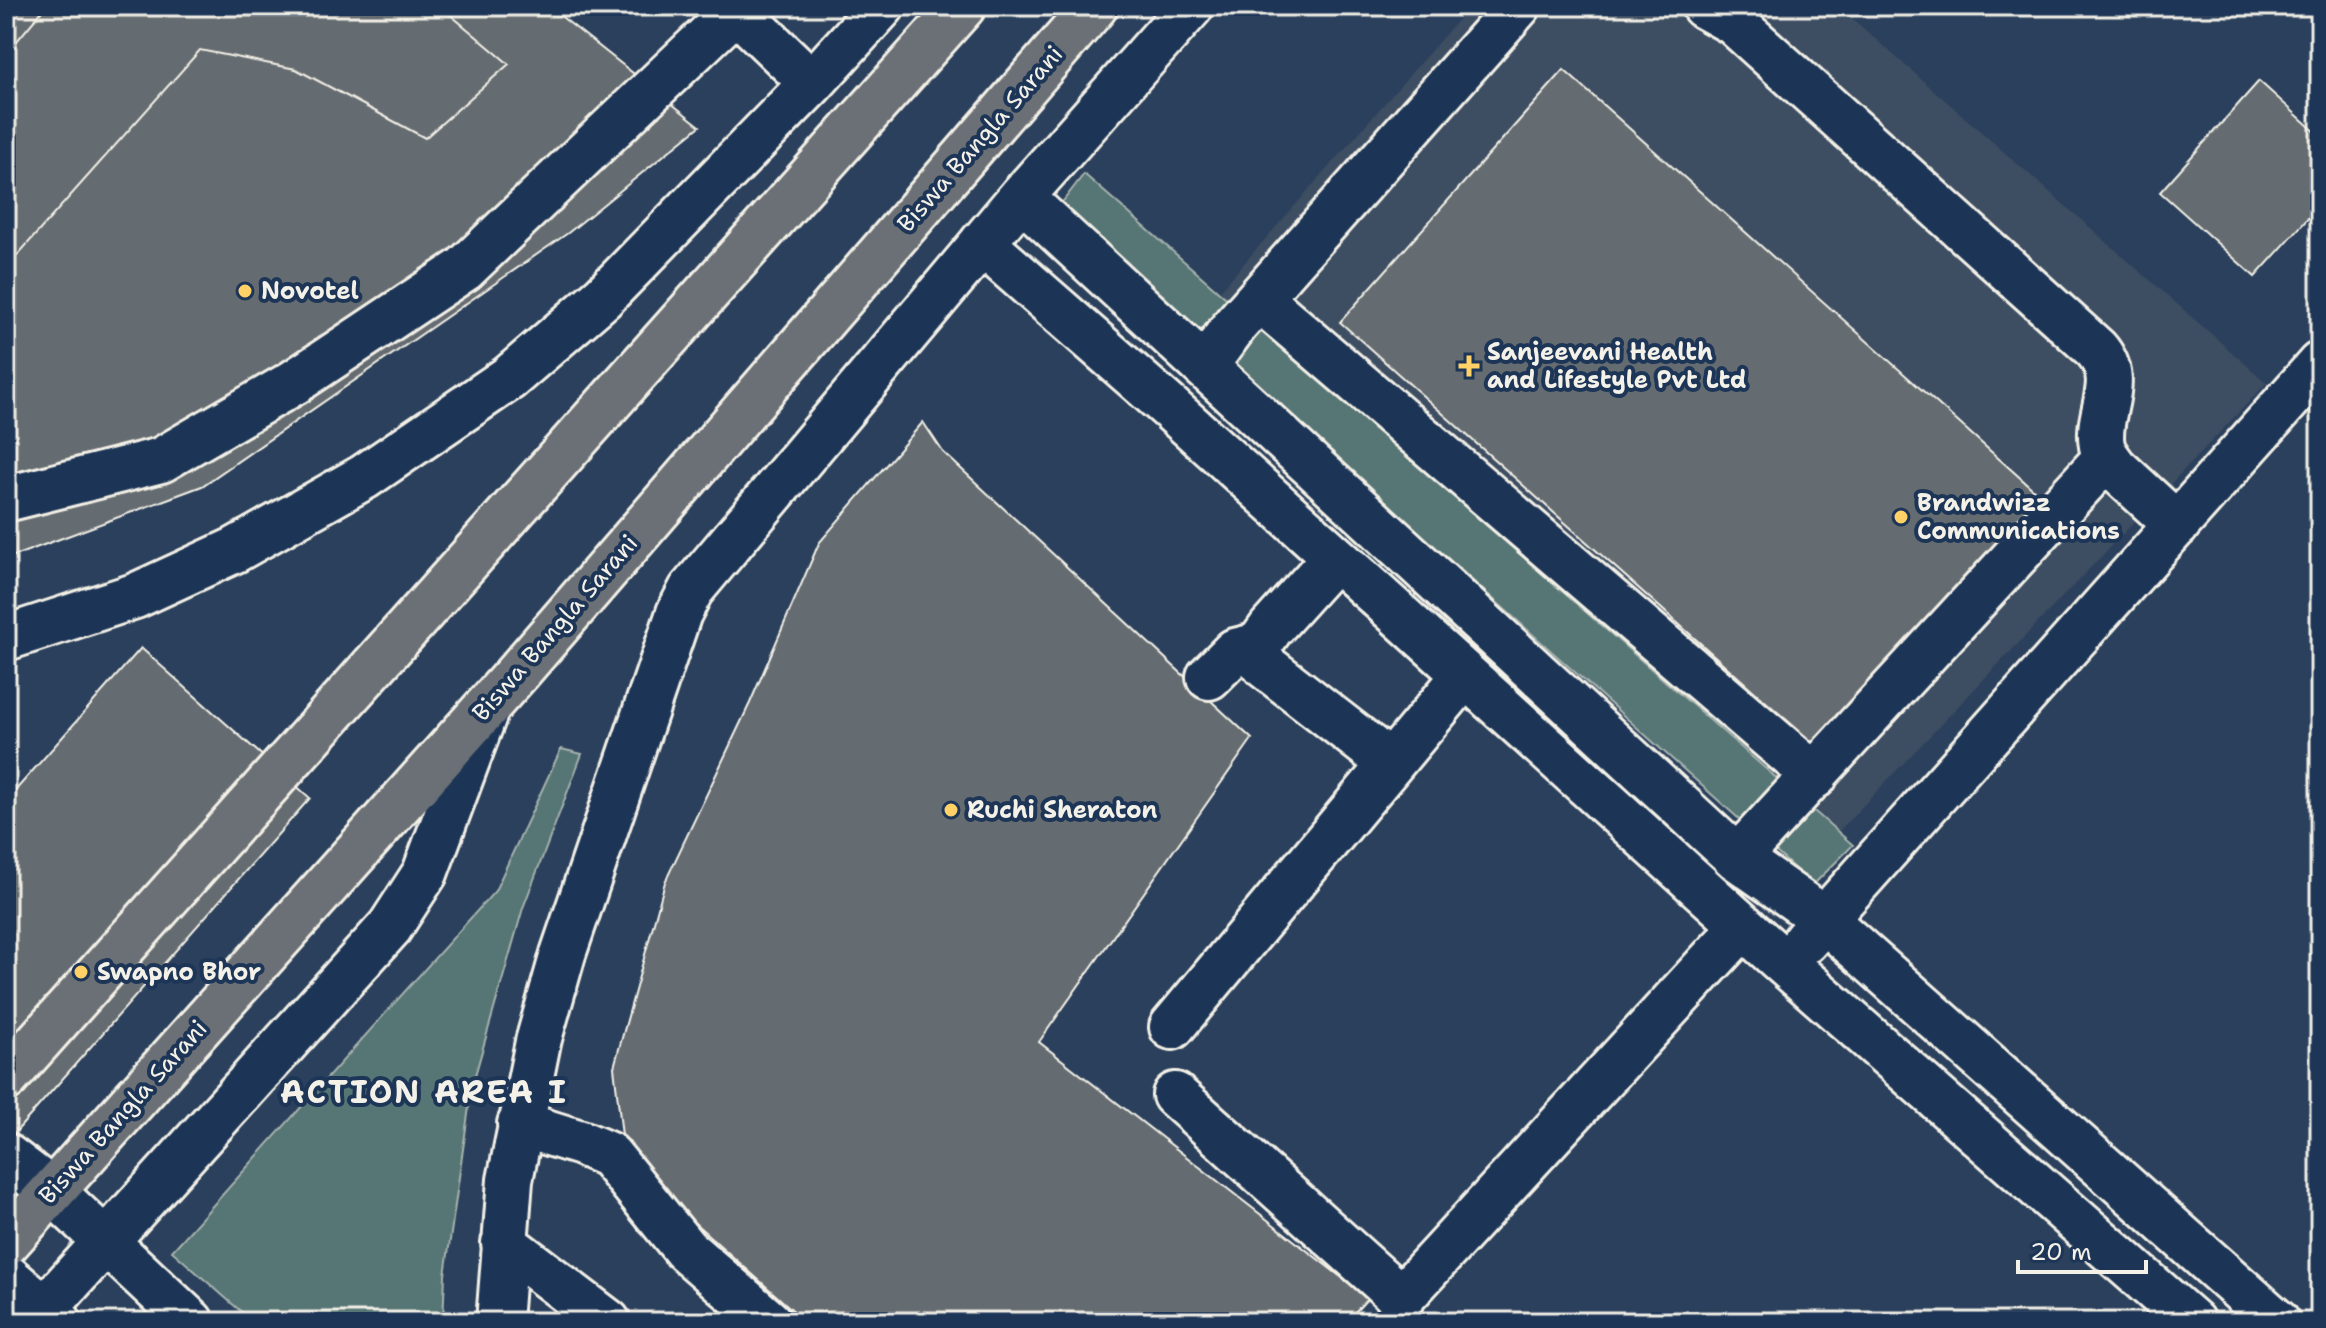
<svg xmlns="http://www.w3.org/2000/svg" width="2326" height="1328" font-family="'Shantell Sans',sans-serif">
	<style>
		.built { fill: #3c4d62 }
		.green { fill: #577574; stroke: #a6b3ae; stroke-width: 2 }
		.building { fill: #656c71; stroke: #f4f1e8; stroke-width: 2 }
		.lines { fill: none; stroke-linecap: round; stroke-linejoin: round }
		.minor-casing { stroke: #f4f1e8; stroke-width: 50 }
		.major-casing { stroke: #f4f1e8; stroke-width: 50 }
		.minor { stroke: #1d3557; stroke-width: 44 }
		.major { stroke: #6b6f75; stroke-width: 44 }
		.poi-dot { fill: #ffd166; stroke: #1d3557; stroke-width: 3 }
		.labels { text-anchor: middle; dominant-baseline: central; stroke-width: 8; stroke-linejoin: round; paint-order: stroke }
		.street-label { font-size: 24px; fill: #f4f1e8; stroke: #1d3557 }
		.poi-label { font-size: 24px; font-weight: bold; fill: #f4f1e8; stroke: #1d3557; text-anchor: start }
		.district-label { font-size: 32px; font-weight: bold; letter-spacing: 2px; fill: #f4f1e8; stroke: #1d3557 }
	</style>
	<rect width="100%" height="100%" fill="#2b405c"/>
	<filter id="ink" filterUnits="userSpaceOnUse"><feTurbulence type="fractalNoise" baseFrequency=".0125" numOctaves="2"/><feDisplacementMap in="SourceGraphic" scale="16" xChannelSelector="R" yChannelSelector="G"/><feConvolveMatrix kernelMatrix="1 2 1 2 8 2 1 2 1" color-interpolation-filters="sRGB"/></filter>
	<g filter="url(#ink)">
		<path class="built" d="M1470 6H1838L2267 383 1816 855 1196 318Z"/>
		<path class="green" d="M1084 174 1853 845 1813 885 1057 209Z
			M561 749 582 754 523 908 472 1086 445 1275 443 1322H253L172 1251 495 891Z"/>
		<path class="building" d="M6 6H548L700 126 568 233 202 486 6 559Z
			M46 6H440L509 64 425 138 296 69 200 50 6 268V54Z
			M1564 70 2044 499 1820 750 1340 322Z
			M2259 81 2320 136V205L2255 277 2160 192Z
			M923 422 943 452 1252 739 1039 1042 1368 1298 1346 1322H806L625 1161 614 1067 665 882 750 703 819 543Z
			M141 648 310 798 6 1143V801Z"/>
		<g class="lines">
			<g class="minor-casing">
				<path id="minor" d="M732 6 812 83
					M1704 6 1733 22 2096 349C2125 382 2095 413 2102 446 2104 454 2110 461 2115 468L2177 525
					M1021 197 1737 858 1824 919 2277 1322
					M982 243 1169 407 1785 964 2192 1322
					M1260 299 1815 776
					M1205 366 1235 325 1518 6
					M6 499 161 460 293 383 464 269 736 10
					M1335 557 1271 628 1259 645 1258 657 1265 666 1390 763
					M6 638 135 596 235 550 364 477 509 378 603 297 812 83 882 6
					M1209 677 1235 651 1259 645
					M1737 858 2107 457
					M1805 941 2320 364
					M1172 1027 1465 675
					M1175 1095 1401 1298 1743 926
					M520 1124 581 1143 609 1155 685 1249 769 1322
					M6 1156 52 1191 191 1322
					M504 1243 608 1322
					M6 1276 59 1322
					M33 1322 390 927 425 873 487 707
					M499 1322 510 1180 538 1042 563 954 679 613 691 590 1021 197 1191 6"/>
			</g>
			<g class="major-casing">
				<path id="major" d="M6 1078 963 6
					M6 1243 518 672 1095 6"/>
			</g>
			<use href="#minor" class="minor"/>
			<use href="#major" class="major"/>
		</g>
	</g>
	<g class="poi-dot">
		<circle cx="245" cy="291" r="8"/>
		<path d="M1465 354h8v8h8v8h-8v8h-8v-8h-8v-8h8z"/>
		<circle cx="1901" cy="517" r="8"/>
		<circle cx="951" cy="810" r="8"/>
		<circle cx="81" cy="972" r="8"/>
	</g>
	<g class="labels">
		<g class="street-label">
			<text transform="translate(980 139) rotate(-49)">Biswa Bangla Sarani</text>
			<text transform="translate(555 628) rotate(-49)">Biswa Bangla Sarani</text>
			<text transform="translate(123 1112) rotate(-48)">Biswa Bangla Sarani</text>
		</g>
		<g class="poi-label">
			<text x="261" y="291">Novotel</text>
			<text x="1487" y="352">Sanjeevani Health<tspan x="1487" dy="28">and Lifestyle Pvt Ltd</tspan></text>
			<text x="1917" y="503">Brandwizz<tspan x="1917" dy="28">Communications</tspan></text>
			<text x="967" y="810">Ruchi Sheraton</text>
			<text x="97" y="972">Swapno Bhor</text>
		</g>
		<g class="district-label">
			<text x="424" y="1091">ACTION AREA I</text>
		</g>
	</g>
	<rect width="2326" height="1328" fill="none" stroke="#1d3557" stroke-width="32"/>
	<rect x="16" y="16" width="2294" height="1296" fill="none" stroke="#f4f1e8" stroke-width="3" filter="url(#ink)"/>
	<path d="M2018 1260v12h128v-12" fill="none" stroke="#f4f1e8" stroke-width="4"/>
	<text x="2030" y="1260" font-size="24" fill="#f4f1e8" stroke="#1d3557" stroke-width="6" paint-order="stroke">20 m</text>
</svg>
